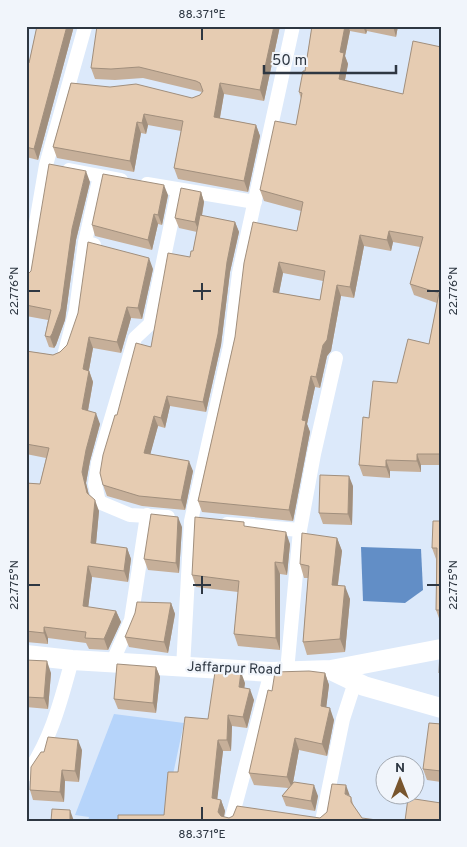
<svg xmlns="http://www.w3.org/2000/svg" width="467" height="847" font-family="Overpass,sans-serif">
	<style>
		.park { fill: #b6d4fa }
		.water { fill: #628ec6 }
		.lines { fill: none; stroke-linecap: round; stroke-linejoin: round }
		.street { stroke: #fff; stroke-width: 14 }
		.secondary { stroke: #fff; stroke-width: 20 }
		.wall { fill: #c6af99; fill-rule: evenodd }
		.shaded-wall { fill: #a18f7d }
		.building { fill: #e6ccb2; stroke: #a18f7d; fill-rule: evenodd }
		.ticks { fill: none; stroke: #2e3742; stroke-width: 2 }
		.labels { text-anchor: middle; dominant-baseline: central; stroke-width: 4.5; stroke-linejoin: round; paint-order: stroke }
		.street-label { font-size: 14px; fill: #2e3742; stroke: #f1f5fb }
		.neatline { fill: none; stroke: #2e3742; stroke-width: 2 }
		.ticks-label { font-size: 12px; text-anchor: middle; fill: #2e3742 }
	</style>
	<rect width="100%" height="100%" fill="#dce9fa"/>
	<path class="park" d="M114 714 184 723 163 821H88L89 817 75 815Z"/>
	<path class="water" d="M361 547 421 549 423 590 405 603 363 601Z"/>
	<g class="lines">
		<path class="street" d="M69 170 121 180
			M147 184 255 202
			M94 245 85 242 100 176
			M26 281 46 165 85 27
			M65 352 76 310 85 242
			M168 517 130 515 99 502 95 484 98 463 135 338 150 324 151 320 178 190
			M227 524 300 530
			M112 663 131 620 147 515
			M183 668 191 521 230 346 239 273 293 26
			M287 671 300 530 314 454 336 358
			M26 775C51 741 61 700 72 660
			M231 821 271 672
			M322 821 343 719 355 682"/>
		<path class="secondary" d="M26 655 72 660 271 672 331 670 441 649
			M331 670 364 686 441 708"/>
	</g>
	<path class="wall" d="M37 26H74L38 160 26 157V62L29 63Z
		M280 26 264 101 224 94 220 118 256 125 260 136 248 192 178 179 174 168 181 131 148 125 146 134 141 133 134 172 57 158 53 147 71 83 192 98 200 95 202 92 143 78 115 80 95 79 91 68Z
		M312 26H398L396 37 367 31 366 34 350 31 345 56 348 64 345 80 403 94 441 47V465H421V472L390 471V478L363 476 359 465 369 418 429 344 437 303 414 295 410 284 420 247 393 242 391 251 364 246 354 298 341 296 331 351 327 356 320 388 315 387 307 424 310 432 293 521 202 512 198 501 235 337 297 231 301 211 264 201 260 190 296 125 301 99 299 92 305 71ZM283 273 323 281 320 300 279 293Z
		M90 182 76 240 65 320 56 345 54 348 49 347 45 336 48 320 26 316V276L31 271Z
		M201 192 204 202 202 216 235 222 239 232 230 272 221 345 206 412 170 406 165 428 158 426 150 454 193 471 185 510 142 506 107 496 103 485 117 415 151 347 193 251 197 232 179 228 175 218Z
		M168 195 162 225 158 224 152 250 95 236 92 225Z
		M153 269 142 319 131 318 121 353 93 348 89 370 93 382 88 411 100 424 90 461 86 483 89 495 99 511 96 544 127 548 131 559 128 582 92 577 88 607 116 611 121 622 108 650 89 649 86 643 48 638V644L26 642V483L40 484 46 458 26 454V351L53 355 60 352Z
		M353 486 352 525 323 524 319 513Z
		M441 521V621H440L436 610V559L432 548Z
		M182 527 179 573 148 570 144 559Z
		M246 527 290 544 287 575 280 574V650L238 646 234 634 238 592 196 587 192 575Z
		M337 538 342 551 338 585 350 599 345 652 307 655 303 642 308 578H304L300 564Z
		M171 603 175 614 168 653 129 647 125 637Z
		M26 660 51 673 48 709 26 707Z
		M156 667 160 677 156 713 118 709 114 699Z
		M325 673 329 685 326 707 334 720 327 756 299 750 293 783 318 796 315 811 286 806 282 796 288 788 254 785 249 773 272 691Z
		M245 683 244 688 254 700 247 728 232 726 231 751H223L217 799 221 800 225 811 224 817 229 818H320L350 796 351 797 354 807 362 818 118 821 164 815 178 772 208 719Z
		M441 724V782L427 780 423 769Z
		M82 750 79 782 65 781 64 802 33 800 30 790Z"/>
	<path class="shaded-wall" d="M67 26H74L38 160 34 149Z
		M274 26H280L264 101 260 90Z
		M345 26H348L350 31 345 56 348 64 343 90 339 79 340 52Z
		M363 26H365L367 31 366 34Z
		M393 26H398L396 37Z
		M220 83 224 94 218 128 214 117Z
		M144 114 148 125 146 134 142 123Z
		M137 122 141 133 134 172 130 161Z
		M256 125 260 136 248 192 244 181Z
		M86 171 90 182 76 240 65 320 56 345 54 348 50 337 72 229Z
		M164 185 168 195 162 225 158 215Z
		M201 192 204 202 199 232 195 222Z
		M154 214 158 224 152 250 148 240Z
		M235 222 239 232 230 272 221 345 206 412 203 402 227 262Z
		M389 231 393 242 391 251 387 240Z
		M360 235 364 246 354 298 350 287Z
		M149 258 153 269 142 319 138 308Z
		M279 262 283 273 277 303 273 292Z
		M337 285 341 296 331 351 327 356 320 388 316 377Z
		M127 307 131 318 121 353 117 342Z
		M89 337 93 348 87 380 83 369Z
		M89 371 93 382 86 421 82 409Z
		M311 376 315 387 307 424 310 432 293 521 289 510 302 420Z
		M167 396 170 406 165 428 161 418Z
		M96 413 100 424 90 461 86 483 91 504 87 493 82 472 86 450Z
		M154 416 158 426 148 463 144 453Z
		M417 454 421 465V472L417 461Z
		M386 460 390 471V478L386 467Z
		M189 461 193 471 185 510 181 500Z
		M349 476 353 486 352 525 348 514Z
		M95 500 99 511 95 554 91 543Z
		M178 517 182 527 179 573 176 563Z
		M286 532 290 544 287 575 283 563Z
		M337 538 342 551 336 598 332 585Z
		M127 548 131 559 128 582 124 571Z
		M275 562 280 574V650L276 638Z
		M88 566 92 577 87 617 83 606Z
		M345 586 350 599 345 652 340 639Z
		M171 603 175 614 168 653 164 642Z
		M116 611 121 622 108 650 104 639Z
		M44 627 48 638V644L44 633Z
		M47 661 51 673 48 709 44 698Z
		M156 667 160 677 156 713 153 703Z
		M241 672 245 683 243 698 239 687Z
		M325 673 329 685 325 718 321 706Z
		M250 689 254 700 247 728 243 717Z
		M330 708 334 720 327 756 322 744Z
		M228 715 232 726 231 751 227 740Z
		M295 738 299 750 292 788 287 777Z
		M78 740 82 750 79 782 75 771Z
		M218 740 223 751 216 810 212 798Z
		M62 770 65 781 64 802 60 792Z
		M314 785 318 796 315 811 311 801Z
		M346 785 350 796 345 794Z
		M221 800 225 811 223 821 218 812Z
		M70 810 74 821H70Z"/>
	<path class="building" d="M37 26H67L34 149 26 147V62L29 63Z
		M97 26H274L260 90 220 83 214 117 256 125 244 181 174 168 183 121 144 114 142 123 137 122 130 161 53 147 71 83 110 87 136 84 192 98 200 95 203 91 200 83 196 81 139 67 111 69 91 68Z
		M312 26H345L340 52 344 53 339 79 403 94 413 41 441 47V454H417V461L386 460V467L359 465 363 417 369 418 373 381 397 383 408 339 429 344 439 293 410 284 423 237 389 231 387 240 360 235 350 287 337 285 327 340 323 345 316 377 311 376 302 420 306 421 289 510 198 501 235 337 244 263 253 222 297 231 303 202 260 190 275 121 296 125 302 93 299 92 303 71H305ZM279 262 325 271 320 300 273 292Z
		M49 164 86 171 72 229 61 309 52 334 50 337 45 336 51 310 26 305V276L31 271Z
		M103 174 164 185 158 215 154 214 148 240 92 225Z
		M181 188 201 192 195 222 175 218Z
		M200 215 235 222 227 262 218 334 203 402 167 396 161 418 154 416 144 453 189 461 181 500 139 496 103 485 100 473 103 455 115 415H117L136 343 151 347 168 253 190 257 191 251H193Z
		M88 242 149 258 138 308 127 307 117 342 89 337 83 369 89 371 82 409 96 413 86 450 82 472 87 493 95 500 91 543 127 548 124 571 88 566 83 606 116 611 104 639 85 638 86 632 44 627V633L26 631V483L40 484 49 448 26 444V351L53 355 60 352 67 345 78 313Z
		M320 475 349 476 348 514 319 513Z
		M151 514 178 517 176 563 144 559Z
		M195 517 244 522V526L286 532 283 563 275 562 276 638 234 634 239 581 192 575Z
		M433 521H441V610H436L437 548H432Z
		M302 533 337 538 332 585 345 586 340 639 303 642 309 566 300 564Z
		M137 602 171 603 164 642 125 637 135 613Z
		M440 649H441V673H439Z
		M26 660 47 661 44 698 26 697Z
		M117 664 156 667 153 703 114 699Z
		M220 670 241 672 239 687 250 689 243 717 228 715 227 740H218L212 798 221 800 218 812 221 816 229 818 233 816 237 806 320 818 327 812 332 784 346 785 345 794 351 797V802L362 818 384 821H118V815H164L168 772H178L185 717 208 719 215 672H220Z
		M309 671 325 673 321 706 330 708 322 744 295 738 287 777 249 773 268 690 272 691 275 672Z
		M429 723 441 724V771L423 769Z
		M48 737 78 740 75 771 62 770 60 792 30 790 31 767 41 752H44Z
		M294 782 314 785 311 801 282 796Z
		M408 798 441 803V821H405Z
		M52 809 70 810V821H51Z"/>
	<path class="ticks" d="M202 28V40M202 283V300M28 291H40M193 291H211M427 291H440M202 576V594M28 585H40M193 585H211M427 585H440M202 807V820"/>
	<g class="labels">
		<g class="street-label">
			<text transform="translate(234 669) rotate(2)">Jaffarpur Road</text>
		</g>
	</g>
	<rect width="467" height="847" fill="none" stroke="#f1f5fb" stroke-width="55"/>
	<g transform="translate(400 780)"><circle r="24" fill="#f1f5fb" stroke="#a3a9b1"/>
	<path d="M0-4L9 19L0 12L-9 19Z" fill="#78552e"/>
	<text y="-8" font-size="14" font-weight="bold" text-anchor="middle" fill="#2e3742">N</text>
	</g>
	<path d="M264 65v8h132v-8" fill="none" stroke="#2e3742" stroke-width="2.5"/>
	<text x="272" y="65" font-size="15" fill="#2e3742" stroke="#f1f5fb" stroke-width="4" paint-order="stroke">50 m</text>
	<rect x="28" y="28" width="412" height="792" class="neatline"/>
	<g class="ticks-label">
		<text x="202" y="18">88.371°E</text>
		<text transform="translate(14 291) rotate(-90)" y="4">22.776°N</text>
		<text transform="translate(453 291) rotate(-90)" y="4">22.776°N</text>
		<text transform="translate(14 585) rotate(-90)" y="4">22.775°N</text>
		<text transform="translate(453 585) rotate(-90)" y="4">22.775°N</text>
		<text x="202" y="838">88.371°E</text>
	</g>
</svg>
